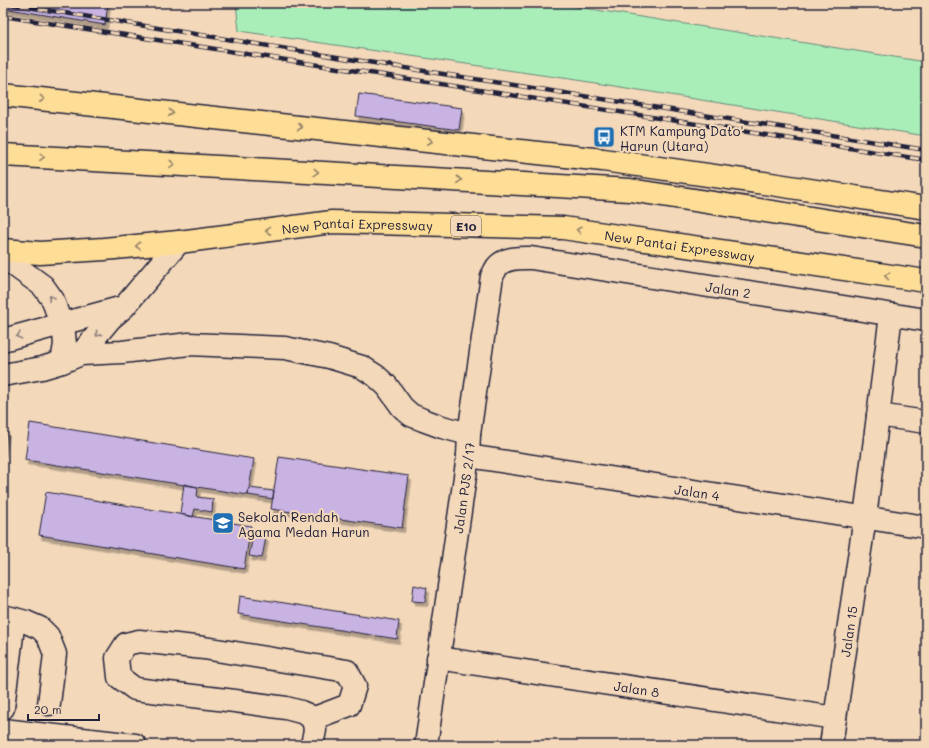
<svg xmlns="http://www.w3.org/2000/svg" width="929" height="748" font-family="Mali,sans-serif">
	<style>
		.green { fill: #a9eeb8; stroke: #66887a }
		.building { fill: #c9b3e3; stroke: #22223b; filter: url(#shadow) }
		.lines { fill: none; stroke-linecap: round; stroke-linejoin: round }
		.minor-casing { stroke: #22223b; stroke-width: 25 }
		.highway-casing { stroke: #22223b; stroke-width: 25 }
		.minor { stroke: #f3d8ba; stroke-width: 22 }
		.highway { stroke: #fedd96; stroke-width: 22 }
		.rail-casing { stroke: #22223b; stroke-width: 4.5 }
		.rail { stroke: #f3d8ba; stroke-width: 3; stroke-dasharray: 9; stroke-linecap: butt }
		.oneway { stroke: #908068 }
		.oneway2 { stroke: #8a7d7a }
		.labels { text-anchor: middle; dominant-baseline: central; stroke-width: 4; stroke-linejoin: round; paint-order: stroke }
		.shield { fill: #f3d8ba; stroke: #615961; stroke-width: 1 }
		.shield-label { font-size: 12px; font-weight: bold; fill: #22223b }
		.poi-label { font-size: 13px; fill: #22223b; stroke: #f3d8ba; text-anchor: start }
		.street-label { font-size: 13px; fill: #22223b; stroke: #f3d8ba }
	</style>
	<defs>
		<filter id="shadow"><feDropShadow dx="2.5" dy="4.5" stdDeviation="0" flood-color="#0004"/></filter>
	</defs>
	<rect width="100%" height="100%" fill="#f3d8ba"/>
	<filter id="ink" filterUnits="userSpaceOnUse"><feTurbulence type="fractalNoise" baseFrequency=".025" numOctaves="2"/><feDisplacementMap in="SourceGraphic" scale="8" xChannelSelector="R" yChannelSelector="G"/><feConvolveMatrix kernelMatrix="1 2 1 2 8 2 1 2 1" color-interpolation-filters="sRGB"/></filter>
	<g filter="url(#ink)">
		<path class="green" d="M236 3H552L926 62V136L583 81 239 31Z"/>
		<path class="building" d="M3 3H108L105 25 3 8Z
			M359 94 462 108 459 130 356 116Z
			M30 423 254 459 248 495 25 460Z
			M3 431 7 432 3 452Z
			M279 457 409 476 402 528 271 509Z
			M184 484 198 487 197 497 213 499 212 512 195 509 193 517 180 514Z
			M249 488 274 491 273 499 248 495Z
			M46 492 251 526 244 569 39 535Z
			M253 535 266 537 262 558 249 556Z
			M414 585 427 588 425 602 412 601Z
			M240 596 399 621 397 639 238 614Z"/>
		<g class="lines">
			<g class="minor-casing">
				<g id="minor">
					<path d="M3 257 43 286 53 300 64 334 65 344 62 362"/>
					<path d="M3 340 123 307"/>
					<path d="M81 354 110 319 124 307 179 242"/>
					<path d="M3 375 42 368 62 362 81 354 122 352 189 344 285 348 329 357 362 367 376 376 387 386 402 407 411 415 423 420 442 427 469 434"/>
					<path d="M878 415 926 422"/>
					<path id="s1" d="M468 456 926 527"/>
					<path d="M3 616 26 622 40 628 48 636 55 654 49 704"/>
					<path id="s2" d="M438 658 835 718"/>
					<path d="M3 708 14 619"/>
					<path d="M312 719 349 705 355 686 347 671 204 648 139 641 126 644 117 658 119 677 135 689 235 701 286 708 301 712 308 715 312 719 314 724 315 730 312 745"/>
					<path d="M3 730 135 745"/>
					<path id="s3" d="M426 745 468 456 469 434 492 276C494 273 495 270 497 267 505 257 520 258 531 258L926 320"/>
					<path id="s4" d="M831 745 865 517 891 315"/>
				</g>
			</g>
			<g class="highway-casing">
				<g id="highway">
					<path d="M3 95 603 160 771 184 926 208"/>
					<path d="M3 155 630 190 926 236"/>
					<path id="s5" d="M3 250 40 253 104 249 179 242 332 222 563 228 926 281"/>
				</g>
			</g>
			<use href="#minor" class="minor"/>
			<use href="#highway" class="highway"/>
			<g class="rail-casing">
				<path id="rail" d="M3 3 399 67 926 150
					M3 16 396 77 926 160"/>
			</g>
			<use href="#rail" class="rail"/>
		</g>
		<defs><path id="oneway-chevron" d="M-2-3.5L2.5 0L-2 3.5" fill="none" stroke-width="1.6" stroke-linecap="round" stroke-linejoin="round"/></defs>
		<g class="oneway">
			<use href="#oneway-chevron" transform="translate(42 99) rotate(6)"/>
			<use href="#oneway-chevron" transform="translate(171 113) rotate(6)"/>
			<use href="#oneway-chevron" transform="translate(300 127) rotate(6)"/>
			<use href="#oneway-chevron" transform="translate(430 141) rotate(6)"/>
			<use href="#oneway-chevron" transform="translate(42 157) rotate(3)"/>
			<use href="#oneway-chevron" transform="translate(172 164) rotate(3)"/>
			<use href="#oneway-chevron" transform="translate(316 172) rotate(3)"/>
			<use href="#oneway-chevron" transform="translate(459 180) rotate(3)"/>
			<use href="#oneway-chevron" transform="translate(579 230) rotate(-172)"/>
			<use href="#oneway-chevron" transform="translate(268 231) rotate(173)"/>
			<use href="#oneway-chevron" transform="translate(138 246) rotate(175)"/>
			<use href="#oneway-chevron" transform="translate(887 276) rotate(-172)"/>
		</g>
		<g class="oneway2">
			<use href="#oneway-chevron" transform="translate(51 298) rotate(-119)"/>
			<use href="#oneway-chevron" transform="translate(98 334) rotate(130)"/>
			<use href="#oneway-chevron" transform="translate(19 336) rotate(165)"/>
		</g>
	</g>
	<defs>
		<g id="bus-square" transform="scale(1.15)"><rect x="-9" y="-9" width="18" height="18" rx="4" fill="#1f6fb2" stroke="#f3d8ba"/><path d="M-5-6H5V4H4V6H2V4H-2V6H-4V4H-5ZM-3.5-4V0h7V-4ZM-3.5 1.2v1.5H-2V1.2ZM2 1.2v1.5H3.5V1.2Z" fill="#fff"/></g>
		<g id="school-square" transform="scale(1.15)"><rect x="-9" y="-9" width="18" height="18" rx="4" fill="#1f6fb2" stroke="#f3d8ba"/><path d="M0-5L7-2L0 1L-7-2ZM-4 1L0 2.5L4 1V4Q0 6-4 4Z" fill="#fff"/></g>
	</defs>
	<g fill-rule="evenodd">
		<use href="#bus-square" x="604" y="137"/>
		<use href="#school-square" x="223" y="523"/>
	</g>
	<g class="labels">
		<rect class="shield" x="451" y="216" width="30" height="20" rx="3"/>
		<g class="shield-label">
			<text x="466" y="226">E10</text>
		</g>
		<g class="poi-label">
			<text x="620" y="130">KTM Kampung Dato'<tspan x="620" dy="15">Harun (Utara)</tspan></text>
			<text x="238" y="516">Sekolah Rendah<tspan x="238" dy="15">Agama Medan Harun</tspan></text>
		</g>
		<g class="street-label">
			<text stroke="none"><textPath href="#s5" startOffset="356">New Pantai Expressway</textPath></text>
			<text stroke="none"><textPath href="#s5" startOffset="680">New Pantai Expressway</textPath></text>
			<text stroke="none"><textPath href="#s3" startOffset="720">Jalan 2</textPath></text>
			<text stroke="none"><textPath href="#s3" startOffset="260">Jalan PJS 2/17</textPath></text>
			<text stroke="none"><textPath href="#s1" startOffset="232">Jalan 4</textPath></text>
			<text stroke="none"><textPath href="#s4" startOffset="115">Jalan 15</textPath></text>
			<text stroke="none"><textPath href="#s2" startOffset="201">Jalan 8</textPath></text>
		</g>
	</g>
	<rect width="929" height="748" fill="none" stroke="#f3d8ba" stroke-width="16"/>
	<rect x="8" y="8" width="913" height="732" fill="none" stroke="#22223b" stroke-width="1.5" filter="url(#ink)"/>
	<path d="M28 714v6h71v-6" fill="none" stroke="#22223b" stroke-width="2"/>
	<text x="34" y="714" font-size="12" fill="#22223b" stroke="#f3d8ba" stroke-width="3" paint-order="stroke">20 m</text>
</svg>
